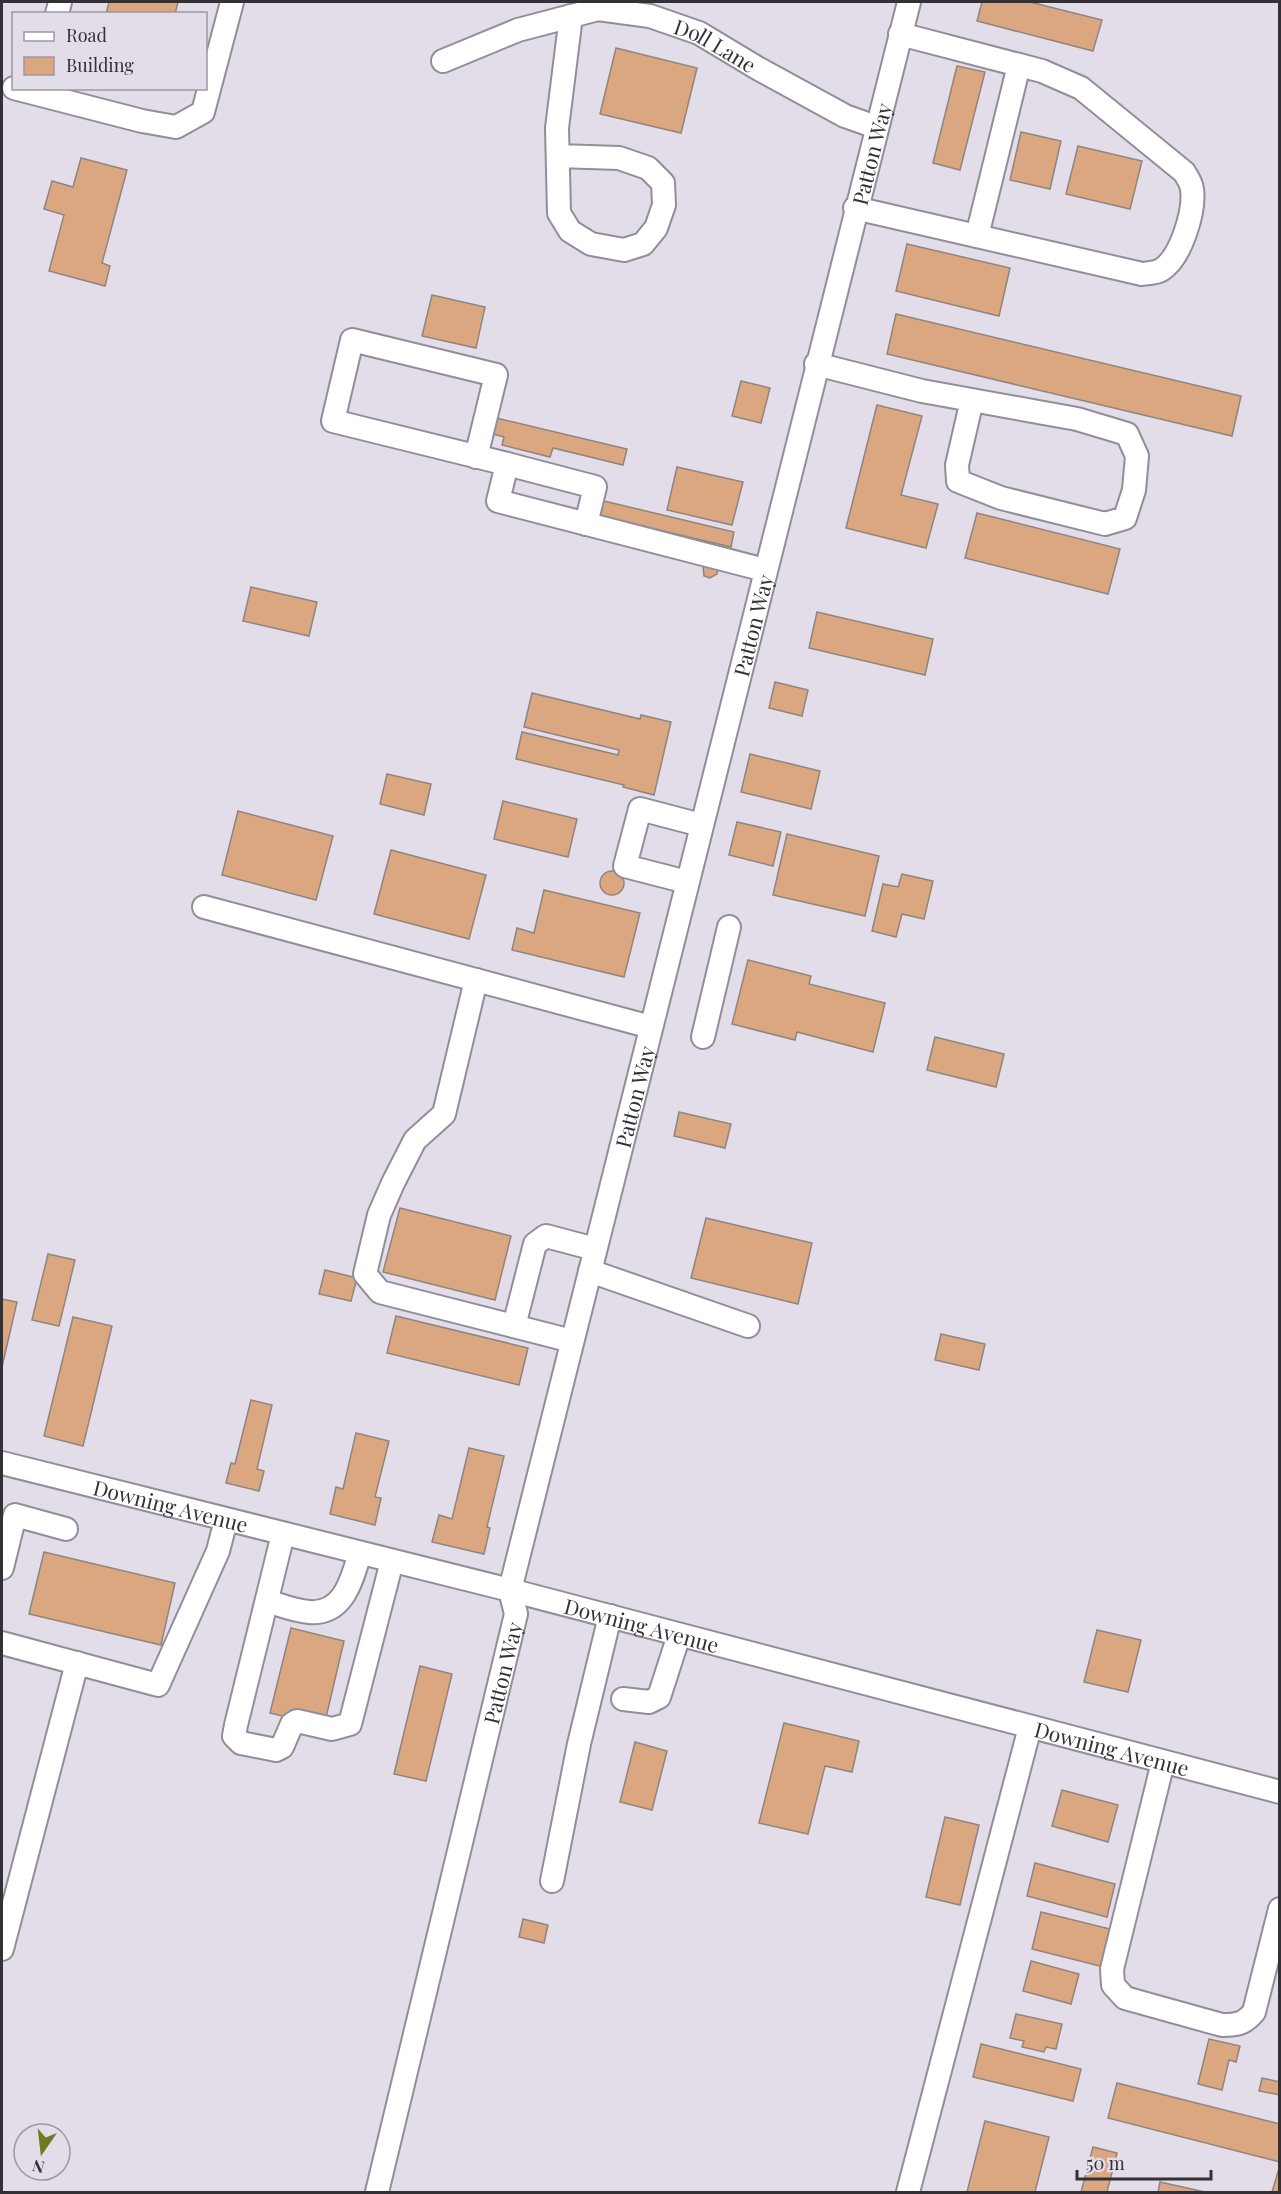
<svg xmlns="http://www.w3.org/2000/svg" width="1281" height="2194" font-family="'Playfair Display',serif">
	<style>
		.building { fill: #daa781; stroke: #90857d; stroke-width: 1.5 }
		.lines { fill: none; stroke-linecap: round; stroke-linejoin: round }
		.minor-casing { stroke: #938d99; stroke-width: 26 }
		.minor { stroke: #fff; stroke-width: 22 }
		.labels { text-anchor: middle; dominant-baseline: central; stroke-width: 6; stroke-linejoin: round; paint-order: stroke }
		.street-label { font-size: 21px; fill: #333136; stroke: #e3ddea }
	</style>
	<rect width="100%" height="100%" fill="#e3ddea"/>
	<path class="building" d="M109 2H178L175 14H106Z
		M982 2H1030L1102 20 1093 51 977 21Z
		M616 48 697 68 681 133 600 114Z
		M957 66 985 72 960 170 933 163Z
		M1021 132 1061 141 1050 189 1010 180Z
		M1078 146 1142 161 1130 209 1066 194Z
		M81 158 127 170 102 263 110 266 105 286 49 271 64 215 44 209 52 181 73 187Z
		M907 244 1010 268 999 316 896 291Z
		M432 295 485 307 476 348 422 336Z
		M896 314 1241 396 1232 436 887 354Z
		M741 381 770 388 761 423 732 416Z
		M877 405 922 416 901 495 938 504 926 548 846 528Z
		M488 416 627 449 623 465 553 448 550 457 502 445 504 437 485 432Z
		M677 467 743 482 732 525 667 510Z
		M604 501 734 532 731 547 600 516Z
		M977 513 1120 549 1108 594 965 558Z
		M703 566 718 568 717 574 710 578 704 576Z
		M251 587 317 602 309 636 243 621Z
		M817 612 933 639 925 675 809 648Z
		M775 682 808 690 802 716 769 708Z
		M532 693 640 719 641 715 671 722 654 795 623 787 624 785 516 759 522 732 618 755 619 750 524 727Z
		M750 754 820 771 811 809 741 792Z
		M387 774 431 784 424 815 380 804Z
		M503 801 577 819 568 857 494 839Z
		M238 811 333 836 316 900 222 875Z
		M737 822 781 832 773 866 729 855Z
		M787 834 879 856 865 916 773 895Z
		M391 850 486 875 469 939 374 914Z
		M600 883a12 12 0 1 1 24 0a12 12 0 1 1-24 0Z
		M902 874 933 881 924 919 902 914 896 937 872 931 883 884 898 887Z
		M544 890 640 913 624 977 512 950 517 928 534 933Z
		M748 960 811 976 809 984 885 1003 873 1052 797 1032 795 1040 732 1024Z
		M935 1037 1004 1054 996 1087 927 1070Z
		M679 1112 731 1124 725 1148 674 1136Z
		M400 1208 511 1236 495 1300 383 1272Z
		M706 1218 812 1243 798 1304 691 1278Z
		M48 1254 75 1260 59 1326 32 1320Z
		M325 1270 357 1278 351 1301 319 1294Z
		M2 1299 17 1302 2 1367Z
		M396 1316 528 1348 519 1385 387 1353Z
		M73 1317 112 1326 83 1446 44 1436Z
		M941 1334 985 1344 979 1370 935 1360Z
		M251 1400 272 1405 257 1469 264 1471 259 1491 226 1483 231 1463 235 1464Z
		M356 1433 389 1441 375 1497 381 1498 375 1525 330 1514 336 1487 343 1489Z
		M469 1448 504 1456 487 1527 490 1528 484 1554 432 1542 439 1515 452 1519Z
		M44 1552 175 1583 161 1645 29 1614Z
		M291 1628 344 1641 324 1726 270 1713Z
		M1097 1630 1141 1640 1128 1692 1084 1682Z
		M420 1666 452 1674 426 1781 394 1774Z
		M784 1723 859 1741 852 1772 825 1766 808 1834 759 1823Z
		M635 1742 667 1751 652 1810 620 1802Z
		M1062 1790 1118 1805 1108 1842 1052 1826Z
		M945 1817 979 1825 960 1905 926 1897Z
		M1035 1863 1115 1884 1107 1917 1027 1896Z
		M1041 1912 1114 1930 1104 1967 1032 1949Z
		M523 1919 548 1925 544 1943 519 1937Z
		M1031 1961 1079 1974 1071 2004 1023 1991Z
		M1016 2014 1062 2024 1056 2049 1046 2047 1044 2052 1022 2047 1024 2041 1010 2038Z
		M1209 2039 1240 2046 1236 2062 1229 2060 1222 2090 1198 2084Z
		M981 2044 1081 2069 1073 2101 973 2077Z
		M1262 2078 1280 2082V2095L1259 2091Z
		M1117 2083 1280 2124V2162L1108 2118Z
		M985 2121 1049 2137 1035 2192H967Z
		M1093 2147 1117 2153 1107 2192H1081Z
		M1280 2165V2192H1272Z
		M1160 2182 1205 2192H1158Z"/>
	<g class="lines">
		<g class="minor-casing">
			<g id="minor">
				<path d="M57 14 60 2"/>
				<path id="s1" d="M443 61 518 30 598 9 650 16 699 33 759 69 845 116 876 127"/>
				<path d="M14 88 142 121 176 127 203 112 232 2"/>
				<path d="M558 156 619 158 648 168 663 183 664 205 656 228 643 244 624 250 591 244 570 231 559 213 557 128 571 16"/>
				<path d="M855 208 1142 274C1148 273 1156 273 1161 270 1181 258 1195 211 1192 189 1191 182 1187 177 1184 172L1081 88 1042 71 900 34"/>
				<path d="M977 236 1019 65"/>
				<path d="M816 364 922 391 1077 419 1127 434 1137 456 1134 490 1125 518 1105 524 1001 498 958 481 957 465 972 400"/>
				<path d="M476 457 496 375 352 340 333 421 507 464 498 501 765 570"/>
				<path d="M507 464 595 487 586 524"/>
				<path d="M687 882 625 866 640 809 701 825"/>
				<path d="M204 907 651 1027"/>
				<path d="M476 980 444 1114 415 1140 393 1183 379 1215 365 1274 380 1292 572 1341"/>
				<path d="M703 1037 729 927"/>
				<path d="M590 1271 748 1326"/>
				<path d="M514 1326 535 1244 546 1236 595 1249"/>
				<path id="s2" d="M2 1463 510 1590 1280 1792"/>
				<path d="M283 1534 236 1725 234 1736 241 1743 276 1750 282 1747 292 1724 297 1721 332 1729 350 1724 392 1561"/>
				<path d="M2 1568 15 1515 66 1529"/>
				<path d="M267 1601C280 1605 295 1611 309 1612 344 1615 352 1579 360 1553"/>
				<path d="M2 1643 158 1685 218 1551 226 1520"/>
				<path d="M623 1699 649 1702 659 1697 679 1635"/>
				<path d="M1163 1762 1112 1969 1113 1985 1125 1998 1222 2025C1237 2025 1244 2024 1254 2012L1280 1909"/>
				<path d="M552 1881 579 1744 610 1616"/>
				<path d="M2 1949 77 1663"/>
				<path id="s3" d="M377 2192 516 1614 510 1590 909 2"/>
				<path d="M908 2192 1030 1727"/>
			</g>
		</g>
		<use href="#minor" class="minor"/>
	</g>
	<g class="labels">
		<g class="street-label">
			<text stroke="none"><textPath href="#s1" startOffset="288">Doll Lane</textPath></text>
			<text stroke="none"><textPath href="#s3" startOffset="2100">Patton Way</textPath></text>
			<text stroke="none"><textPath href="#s3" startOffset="1614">Patton Way</textPath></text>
			<text stroke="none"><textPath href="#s3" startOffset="1128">Patton Way</textPath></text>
			<text stroke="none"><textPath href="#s2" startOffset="174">Downing Avenue</textPath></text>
			<text stroke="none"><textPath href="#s2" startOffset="660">Downing Avenue</textPath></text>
			<text stroke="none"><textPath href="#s3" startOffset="534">Patton Way</textPath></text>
			<text stroke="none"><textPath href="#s2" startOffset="1146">Downing Avenue</textPath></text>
		</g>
	</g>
	<rect width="1281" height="2194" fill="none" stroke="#333136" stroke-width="6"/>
	<rect x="12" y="12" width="195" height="78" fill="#e3ddea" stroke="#9d98a2" stroke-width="1.5"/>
	<rect x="24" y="32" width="30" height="9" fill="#ffffff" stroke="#9d98a2" stroke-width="1.5"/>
	<text x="66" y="42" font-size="18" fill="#333136">Road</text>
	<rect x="24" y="57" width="30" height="18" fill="#daa781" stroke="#9d98a2" stroke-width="1.5"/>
	<text x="66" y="72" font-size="18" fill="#333136">Building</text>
	<g transform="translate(42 2152) rotate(194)"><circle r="28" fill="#e3ddea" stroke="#9d98a2" stroke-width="1.5"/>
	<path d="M0-4.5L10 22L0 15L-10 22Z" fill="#737922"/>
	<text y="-9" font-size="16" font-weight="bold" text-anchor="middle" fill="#333136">N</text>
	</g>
	<path d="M1077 2170v9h134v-9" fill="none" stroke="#333136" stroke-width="3"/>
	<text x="1086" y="2170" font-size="18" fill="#333136" stroke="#e3ddea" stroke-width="4.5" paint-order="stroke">50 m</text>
</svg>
